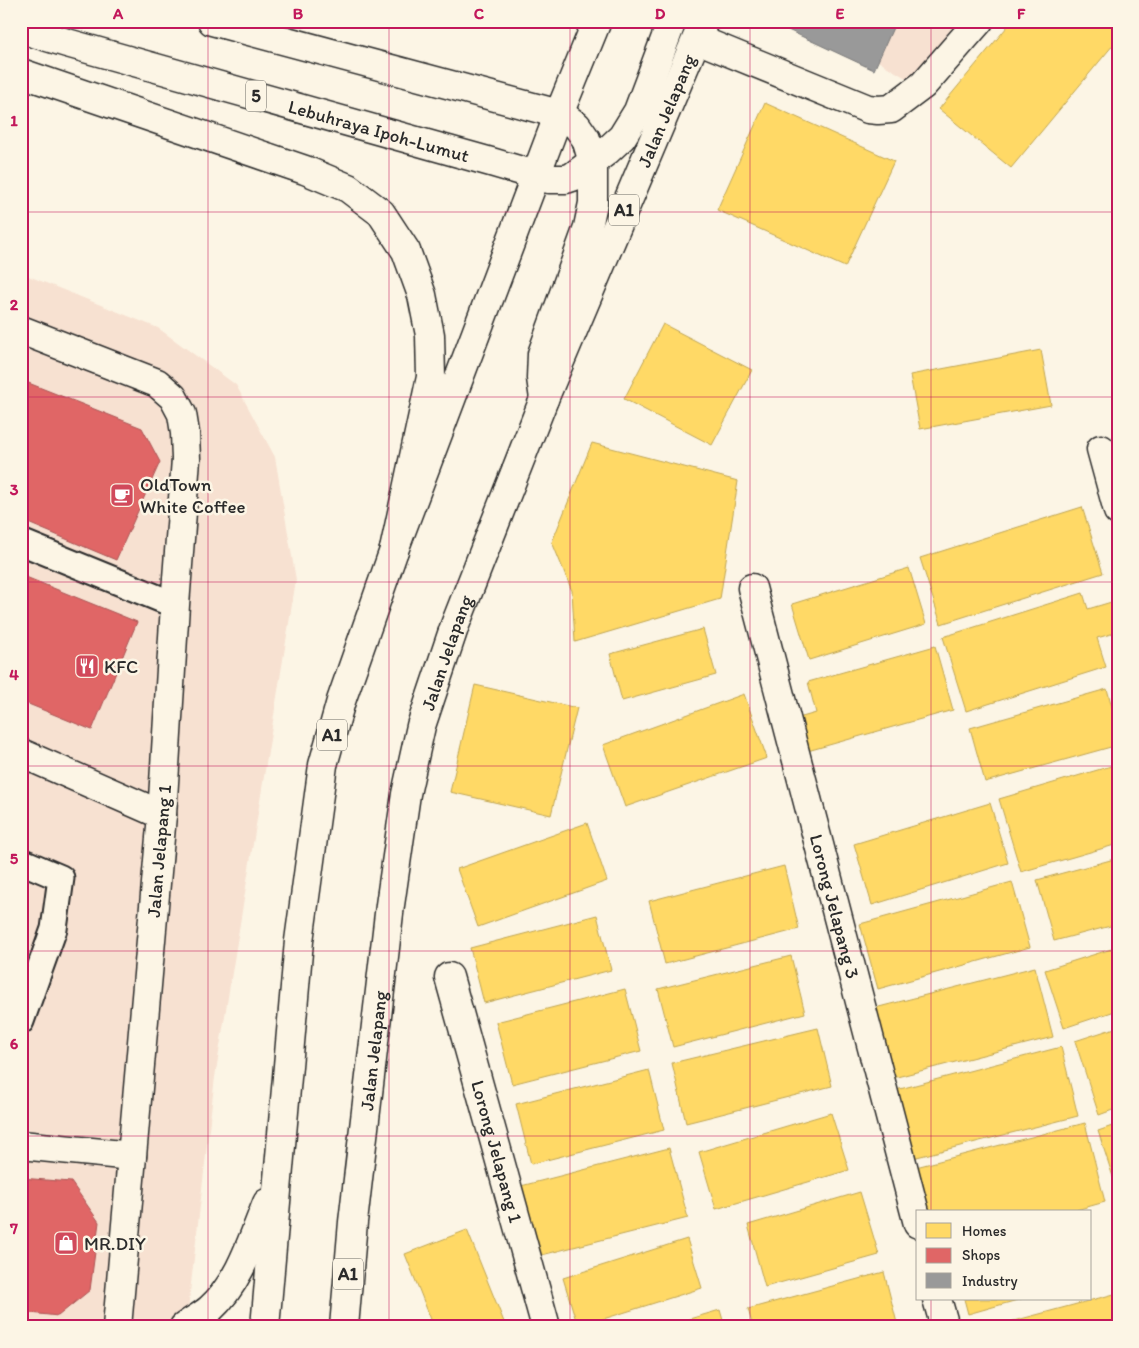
<svg xmlns="http://www.w3.org/2000/svg" width="1139" height="1348" font-family="Itim,sans-serif">
	<style>
		.built { fill: #f7e1d1 }
		.homes { fill: #ffd966; stroke: #bfa554 }
		.shops { fill: #e06666; stroke: #aa5454 }
		.industry { fill: #999; stroke: #787878 }
		.lines { fill: none; stroke-linecap: round; stroke-linejoin: round }
		.lane-casing { stroke: #2b2b2b; stroke-width: 29 }
		.street-casing { stroke: #2b2b2b; stroke-width: 31 }
		.primary-casing { stroke: #2b2b2b; stroke-width: 31 }
		.highway-casing { stroke: #2b2b2b; stroke-width: 31 }
		.lane { stroke: #fcf5e5; stroke-width: 25 }
		.street { stroke: #fcf5e5; stroke-width: 28 }
		.primary { stroke: #fcf5e5; stroke-width: 28 }
		.highway { stroke: #fcf5e5; stroke-width: 28 }
		.grid { fill: none; stroke: #c2185b; stroke-width: 1; stroke-opacity: 0.55 }
		.labels { text-anchor: middle; dominant-baseline: central; stroke-width: 5; stroke-linejoin: round; paint-order: stroke }
		.shield { fill: #fcf5e5; stroke: #6a6863; stroke-width: 1 }
		.shield-label { font-size: 18px; font-weight: bold; fill: #2b2b2b }
		.street-label { font-size: 19px; fill: #2b2b2b; stroke: #fcf5e5 }
		.poi-label { font-size: 19px; fill: #2b2b2b; stroke: #fcf5e5; text-anchor: start }
		.neatline { fill: none; stroke: #c2185b; stroke-width: 2 }
		.grid-label { font-size: 16px; text-anchor: middle; font-weight: bold; fill: #c2185b }
	</style>
	<rect width="100%" height="100%" fill="#fcf5e5"/>
	<filter id="ink" filterUnits="userSpaceOnUse"><feTurbulence type="fractalNoise" baseFrequency=".02" numOctaves="2"/><feDisplacementMap in="SourceGraphic" scale="10" xChannelSelector="R" yChannelSelector="G"/><feConvolveMatrix kernelMatrix="1 2 1 2 8 2 1 2 1" color-interpolation-filters="sRGB"/></filter>
	<g filter="url(#ink)">
		<path class="built" d="M812 21H967L909 80Z
			M21 273 158 328 236 385 275 457 296 580 215 1077 186 1327H21Z"/>
		<path class="homes" d="M1012 21H1118V39L1011 168 939 109Z
			M765 103 894 161 845 267 717 210Z
			M663 324 752 370 712 445 624 399Z
			M1041 350 1051 405 920 429 910 375Z
			M592 443 738 481 720 599 575 642 572 591 552 542Z
			M1082 507 1103 573 941 624 920 558Z
			M909 568 926 624 809 660 792 604Z
			M1083 593 1088 609 1118 600V632L1097 638 1106 667 966 711 943 637Z
			M703 629 716 675 622 701 610 654Z
			M935 646 953 710 804 752 795 719 816 713 808 682Z
			M475 685 577 708 551 815 450 792Z
			M1107 689 1118 728V745L985 782 970 728Z
			M744 694 767 758 625 807 603 745Z
			M1118 764V844L1021 872 999 799Z
			M990 803 1008 863 872 905 854 844Z
			M587 823 607 881 478 927 457 869Z
			M1118 858V924L1054 941 1037 880Z
			M784 866 799 929 665 964 649 901Z
			M1012 882 1030 947 878 989 860 924Z
			M597 915 611 970 484 1003 470 948Z
			M1118 947V1010L1064 1028 1045 970Z
			M791 956 805 1013 673 1047 658 989Z
			M1035 967 1053 1037 893 1078 875 1008Z
			M625 989 641 1051 512 1084 496 1022Z
			M1118 1027V1108L1099 1115 1075 1041Z
			M818 1028 832 1086 686 1123 672 1063Z
			M1061 1047 1078 1116 913 1158 896 1090Z
			M649 1070 664 1130 531 1164 516 1104Z
			M831 1113 849 1170 716 1209 699 1152Z
			M1085 1123 1105 1202 1069 1212H927L916 1167Z
			M1118 1124V1189H1117L1098 1131Z
			M669 1148 688 1218 534 1257 517 1187Z
			M860 1192 879 1255 765 1287 748 1225Z
			M467 1230 506 1327H434L405 1254Z
			M687 1239 702 1288 578 1327 563 1278Z
			M884 1272 898 1327H753L748 1309Z
			M1118 1293V1327H991Z
			M964 1299H1021L968 1314Z
			M720 1310 725 1327H662Z"/>
		<path class="shops" d="M21 380 142 428 160 462 116 560 21 520Z
			M21 575 137 622 92 730 21 701Z
			M21 1178 71 1182 99 1222 90 1290 58 1316 21 1312Z"/>
		<path class="industry" d="M792 21H896L874 70 788 30Z"/>
		<g class="lines">
			<g class="lane-casing">
				<path id="lane" d="M21 542 175 605
					M21 861 61 878 54 929 21 1021"/>
			</g>
			<g class="street-casing">
				<g id="street">
					<path d="M697 39 868 109 878 110 891 109 923 85 979 21"/>
					<path d="M21 330 157 383 173 397 182 414 185 433 186 459 175 605 162 815 117 1327"/>
					<path d="M1101 449 1118 511"/>
					<path id="s1" d="M752 588 918 1224"/>
					<path d="M21 753 162 815"/>
					<path id="s2" d="M449 977 546 1327"/>
					<path d="M21 1145 132 1156"/>
					<path d="M937 1299 945 1327"/>
				</g>
			</g>
			<g class="primary-casing">
				<g id="primary">
					<path d="M184 1327C192 1321 202 1316 210 1309 240 1282 252 1240 267 1203"/>
					<path d="M265 1327 299 941 323 765 341 701 394 550 559 114 597 21"/>
					<path id="s3" d="M344 1327 353 1222 390 905 406 794 421 726 455 625 544 399 704 21"/>
				</g>
			</g>
			<g class="highway-casing">
				<g id="highway">
					<path d="M212 21 559 114 565 117 577 126 586 139 593 162V203L588 227 542 354 541 378 544 399"/>
					<path id="s4" d="M21 29 67 43 491 162 549 179H566L572 177 607 151 622 137 638 111 672 21"/>
					<path d="M21 73 305 170 348 188 381 213 406 251 422 295 430 335 431 377 394 550"/>
				</g>
			</g>
			<use href="#lane" class="lane"/>
			<use href="#street" class="street"/>
			<use href="#primary" class="primary"/>
			<use href="#highway" class="highway"/>
		</g>
	</g>
	<path class="grid" d="M208 21V1327M389 21V1327M570 21V1327M750 21V1327M931 21V1212M21 212H1118M21 397H1118M21 582H1118M21 766H1118M21 951H1118M21 1136H1118M931 1299V1327"/>
	<defs>
		<g id="cafe-square" transform="scale(1.25)"><rect x="-9" y="-9" width="18" height="18" rx="4" fill="#d1495b" stroke="#fcf5e5"/><path d="M-5.5-4.5H6V0H3Q3 3.5 0 3.5H-2.5Q-5.5 3.5-5.5 0ZM3-3.2v2h1.7v-2ZM-6 4.5H4V6H-6Z" fill="#fff"/></g>
		<g id="restaurant-square" transform="scale(1.25)"><rect x="-9" y="-9" width="18" height="18" rx="4" fill="#d1495b" stroke="#fcf5e5"/><path d="M-5-6h1v4h1v-4h1v4h1v-4h1v5L-1.5 .5V6h-2V.5L-5-1ZM5-6V6H3V1.5H1.5Q1.5-4 5-6Z" fill="#fff"/></g>
		<g id="shop-square" transform="scale(1.25)"><rect x="-9" y="-9" width="18" height="18" rx="4" fill="#d1495b" stroke="#fcf5e5"/><path d="M-5-2.5h2.3a2.7 3.5 0 0 1 5.4 0H5L5.5 6h-11ZM-1.5-2.5h3a1.5 2.3 0 0 0-3 0Z" fill="#fff"/></g>
	</defs>
	<g fill-rule="evenodd">
		<use href="#cafe-square" x="122" y="495"/>
		<use href="#restaurant-square" x="87" y="666"/>
		<use href="#shop-square" x="66" y="1243"/>
	</g>
	<g class="labels">
		<g class="shield">
			<rect x="246" y="80.5" width="20" height="31" rx="4"/>
			<rect x="609" y="194.5" width="30" height="31" rx="4"/>
			<rect x="317" y="719.5" width="30" height="31" rx="4"/>
			<rect x="333" y="1258.5" width="30" height="31" rx="4"/>
		</g>
		<g class="shield-label">
			<text x="256" y="96">5</text>
			<text x="624" y="210">A1</text>
			<text x="332" y="735">A1</text>
			<text x="348" y="1274">A1</text>
		</g>
		<g class="street-label">
			<text stroke="none"><textPath href="#s3" startOffset="1269">Jalan Jelapang</textPath></text>
			<text stroke="none"><textPath href="#s4" startOffset="372">Lebuhraya Ipoh-Lumut</textPath></text>
			<text stroke="none"><textPath href="#s3" startOffset="684">Jalan Jelapang</textPath></text>
			<text transform="translate(159 851) rotate(-85)">Jalan Jelapang 1</text>
			<text stroke="none"><textPath href="#s1" startOffset="329">Lorong Jelapang 3</textPath></text>
			<text stroke="none"><textPath href="#s3" startOffset="278">Jalan Jelapang</textPath></text>
			<text stroke="none"><textPath href="#s2" startOffset="181">Lorong Jelapang 1</textPath></text>
		</g>
		<g class="poi-label">
			<text x="140" y="484">OldTown<tspan x="140" dy="22">White Coffee</tspan></text>
			<text x="104" y="666">KFC</text>
			<text x="84" y="1243">MR.DIY</text>
		</g>
	</g>
	<rect width="1139" height="1348" fill="none" stroke="#fcf5e5" stroke-width="55"/>
	<rect x="916" y="1210" width="175" height="90" fill="#fcf5e5" stroke="#a8a49b"/>
	<rect x="926" y="1223" width="25" height="15" fill="#ffd966" stroke="#a8a49b"/>
	<text x="962" y="1236" font-size="15" fill="#2b2b2b">Homes</text>
	<rect x="926" y="1248" width="25" height="15" fill="#e06666" stroke="#a8a49b"/>
	<text x="962" y="1260" font-size="15" fill="#2b2b2b">Shops</text>
	<rect x="926" y="1273" width="25" height="15" fill="#999999" stroke="#a8a49b"/>
	<text x="962" y="1286" font-size="15" fill="#2b2b2b">Industry</text>
	<rect x="28" y="28" width="1084" height="1292" class="neatline"/>
	<g class="grid-label">
		<text x="118" y="19">A</text>
		<text x="298" y="19">B</text>
		<text x="479" y="19">C</text>
		<text x="660" y="19">D</text>
		<text x="840" y="19">E</text>
		<text x="1021" y="19">F</text>
		<text x="14" y="126">1</text>
		<text x="14" y="310">2</text>
		<text x="14" y="495">3</text>
		<text x="14" y="680">4</text>
		<text x="14" y="864">5</text>
		<text x="14" y="1049">6</text>
		<text x="14" y="1234">7</text>
	</g>
</svg>
